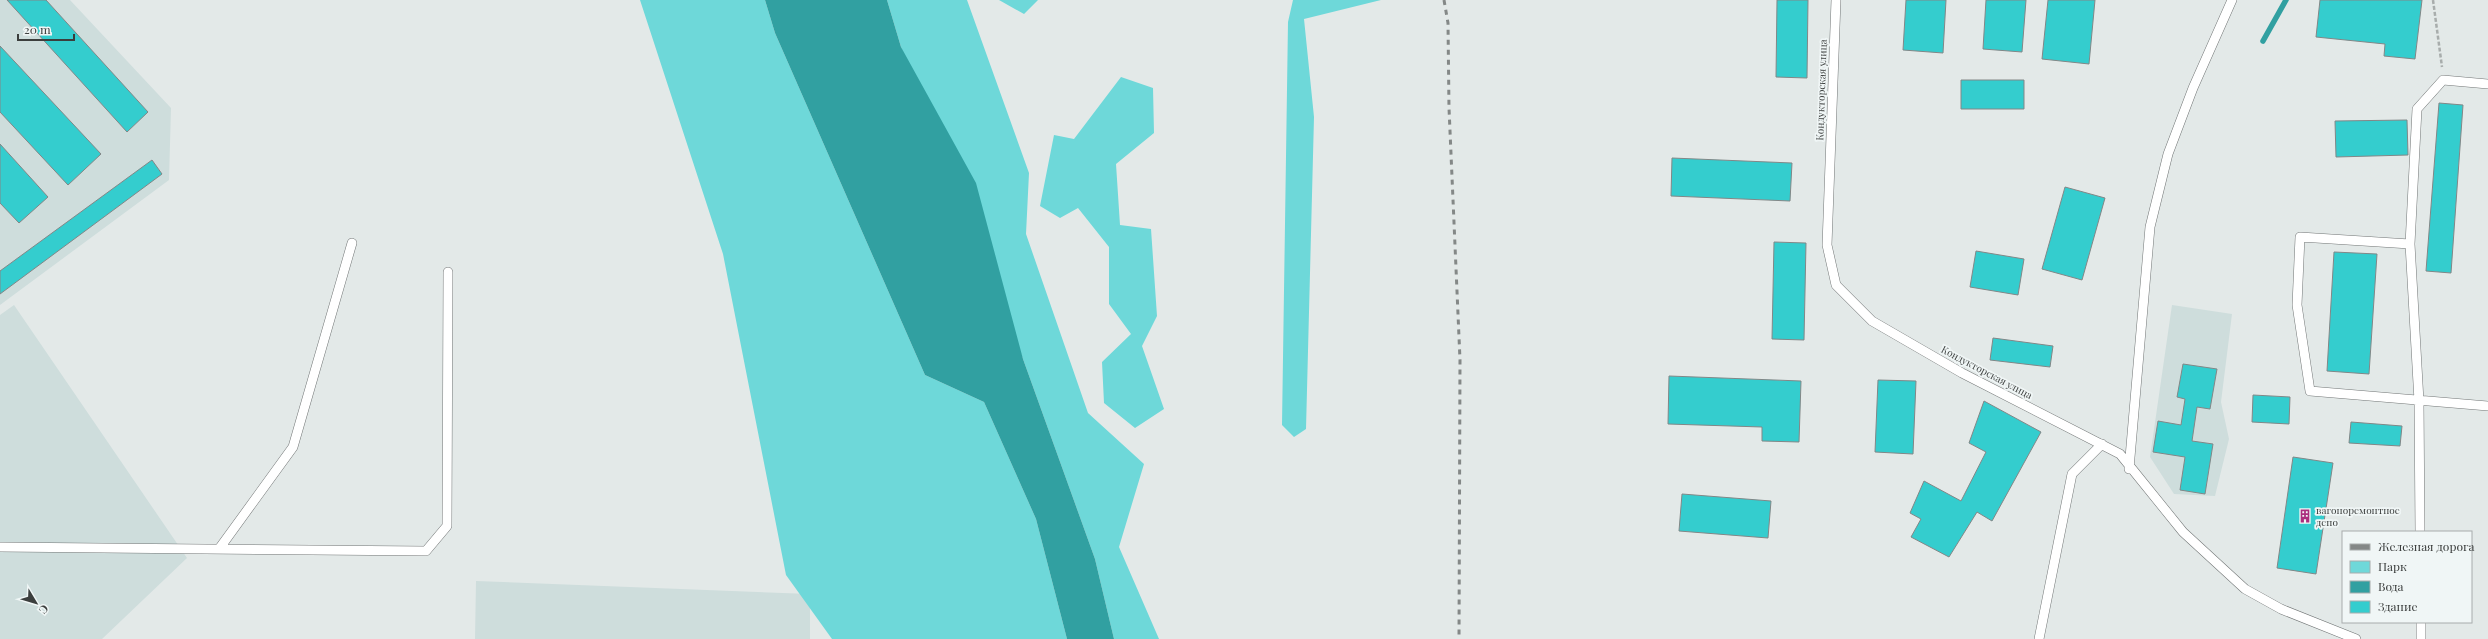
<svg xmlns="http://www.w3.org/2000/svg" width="2488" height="639" font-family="'Playfair Display',serif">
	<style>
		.built { fill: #cedddc }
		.green { fill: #6ed8d9 }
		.water { fill: #31a0a1 }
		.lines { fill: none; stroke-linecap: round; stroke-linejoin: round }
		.stream { stroke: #31a0a1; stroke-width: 5.5 }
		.building { fill: #34cdce; stroke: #828787 }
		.service-casing { stroke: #727676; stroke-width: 10 }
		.path { stroke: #a8adac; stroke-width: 2.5; stroke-dasharray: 4 2; stroke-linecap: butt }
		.service { stroke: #fff; stroke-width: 9 }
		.rail { stroke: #848887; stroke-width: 3; stroke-dasharray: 5 5; stroke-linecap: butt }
		.labels { text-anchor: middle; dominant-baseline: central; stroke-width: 3.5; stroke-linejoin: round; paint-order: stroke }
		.street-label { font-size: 10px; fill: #3b3e3d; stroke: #f0f6f6 }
		.poi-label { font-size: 10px; fill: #3b3e3d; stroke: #f0f6f6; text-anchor: start }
	</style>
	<rect width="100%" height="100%" fill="#e3e9e8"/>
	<path class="built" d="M0 0H70L171 108 169 180 0 305Z
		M14 305 187 558 102 639H0V315Z
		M2172 305 2232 314 2221 402 2229 439 2215 496 2174 494 2150 457Z
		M476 581 810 594V639H475Z"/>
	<path class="green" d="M640 0H765L775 33 925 375 984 402 1036 519 1067 639H832L786 575 723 254Z
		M887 0H967L1029 173 1026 234 1088 413 1144 464 1119 547 1159 639H1114L1095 559 1023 359 901 47Z
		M999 0H1038L1024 14Z
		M1293 0H1381L1304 19 1314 117 1306 429 1294 437 1282 425 1288 22Z
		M1121 77 1153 88 1154 133 1116 164 1120 225 1151 229 1157 316 1142 346 1164 409 1135 428 1104 403 1102 362 1131 334 1109 304V247L1078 208 1060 218 1040 206 1054 135 1074 139Z"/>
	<path class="water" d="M765 0H887L901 47 976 183 1023 359 1095 559 1114 639H1067L1036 519 984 402 925 375 775 33Z"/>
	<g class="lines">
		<path class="stream" d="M2263 41 2286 0"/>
	</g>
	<path class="building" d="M7 0H46L148 112 127 132Z
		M1777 0H1808L1807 78 1776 77Z
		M1906 0H1946L1943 53 1903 50Z
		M1986 0H2026L2022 52 1983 49Z
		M2048 0H2095L2089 64 2042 59Z
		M2320 0H2422L2415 59 2384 56 2385 44 2316 37Z
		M0 46 101 154 68 185 0 112Z
		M1961 80H2024V109H1961Z
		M2439 103 2463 105 2451 273 2426 271Z
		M2407 120 2408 155 2336 157 2335 121Z
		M0 144 48 197 19 223 0 203Z
		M1672 158 1792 163 1790 201 1671 196Z
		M152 160 162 174 0 294V271Z
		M2065 187 2105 198 2082 280 2042 269Z
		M1774 242 1806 243 1804 340 1772 339Z
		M1976 251 2024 259 2018 295 1970 287Z
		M2334 252 2377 254 2369 374 2327 371Z
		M1993 338 2053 346 2050 367 1990 360Z
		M2183 364 2217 369 2210 409 2197 407 2192 441 2213 444 2205 494 2180 490 2185 457 2153 452 2158 421 2181 425 2185 399 2177 397Z
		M1669 376 1801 381 1799 442 1762 441V427L1668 424Z
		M1878 380 1916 381 1913 454 1875 452Z
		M2253 395 2290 397 2289 424 2252 422Z
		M1984 401 2041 432 1992 521 1977 512 1949 557 1911 537 1921 519 1910 513 1924 481 1961 501 1986 452 1969 443Z
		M2351 422 2402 426 2400 446 2349 443Z
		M2293 457 2333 463 2316 574 2277 568Z
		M1682 494 1771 501 1768 538 1679 531Z"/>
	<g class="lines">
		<g class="service-casing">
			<path id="service" d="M1836 0 1827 245 1836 285 1872 321 1962 373 2120 454 2183 532 2245 589 2281 609 2356 639
				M2410 244 2300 237 2297 305 2310 391 2488 406
				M2129 469 2150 227 2168 154 2193 88 2232 0
				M2420 532 2419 401 2410 244 2417 109 2443 80 2488 84
				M0 547 426 551 447 526 448 272
				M219 549 293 447 352 243
				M2421 622V639
				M2039 639 2072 474 2102 444"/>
		</g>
		<path class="path" d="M2433 0 2442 67"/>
		<use href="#service" class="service"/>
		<path class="rail" d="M1444 0 1448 23 1449 108 1460 360 1459 639"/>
	</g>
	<defs>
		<g id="building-bare" transform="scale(1.08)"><path d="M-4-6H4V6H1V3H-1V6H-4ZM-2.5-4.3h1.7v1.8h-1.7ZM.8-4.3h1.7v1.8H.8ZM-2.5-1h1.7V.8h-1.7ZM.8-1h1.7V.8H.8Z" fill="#ab2d7e" stroke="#f0f6f6" stroke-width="2.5" paint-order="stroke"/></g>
	</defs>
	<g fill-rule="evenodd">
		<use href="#building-bare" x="2305" y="516"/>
	</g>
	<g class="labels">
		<g class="street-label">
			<text transform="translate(1821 90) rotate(-88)">Кондукторская улица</text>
			<text transform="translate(1987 372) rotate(28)">Кондукторская улица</text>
		</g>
		<g class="poi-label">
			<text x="2316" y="510">вагоноремонтное<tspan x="2316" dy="12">депо</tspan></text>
		</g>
	</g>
	<rect x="2342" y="531" width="130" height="92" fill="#f0f6f6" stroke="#a8acac"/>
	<rect x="2350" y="544" width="20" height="6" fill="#848887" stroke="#a8acac"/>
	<text x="2378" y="551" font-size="12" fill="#3b3e3d">Железная дорога</text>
	<rect x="2350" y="561" width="20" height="12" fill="#6ed8d9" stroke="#a8acac"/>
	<text x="2378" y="571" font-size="12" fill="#3b3e3d">Парк</text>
	<rect x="2350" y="581" width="20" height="12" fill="#31a0a1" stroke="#a8acac"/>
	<text x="2378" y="591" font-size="12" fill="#3b3e3d">Вода</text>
	<rect x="2350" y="601" width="20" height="12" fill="#34cdce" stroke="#a8acac"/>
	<text x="2378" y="611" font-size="12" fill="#3b3e3d">Здание</text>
	<g transform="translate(36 603) rotate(128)" stroke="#f0f6f6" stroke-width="3" paint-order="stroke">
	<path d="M0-3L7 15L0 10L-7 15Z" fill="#3b3e3d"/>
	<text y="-6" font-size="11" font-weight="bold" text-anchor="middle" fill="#3b3e3d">С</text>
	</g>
	<path d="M18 34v6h56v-6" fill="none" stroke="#3b3e3d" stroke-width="2"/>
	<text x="24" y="34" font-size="12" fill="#3b3e3d" stroke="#f0f6f6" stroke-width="3" paint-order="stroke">20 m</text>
</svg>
